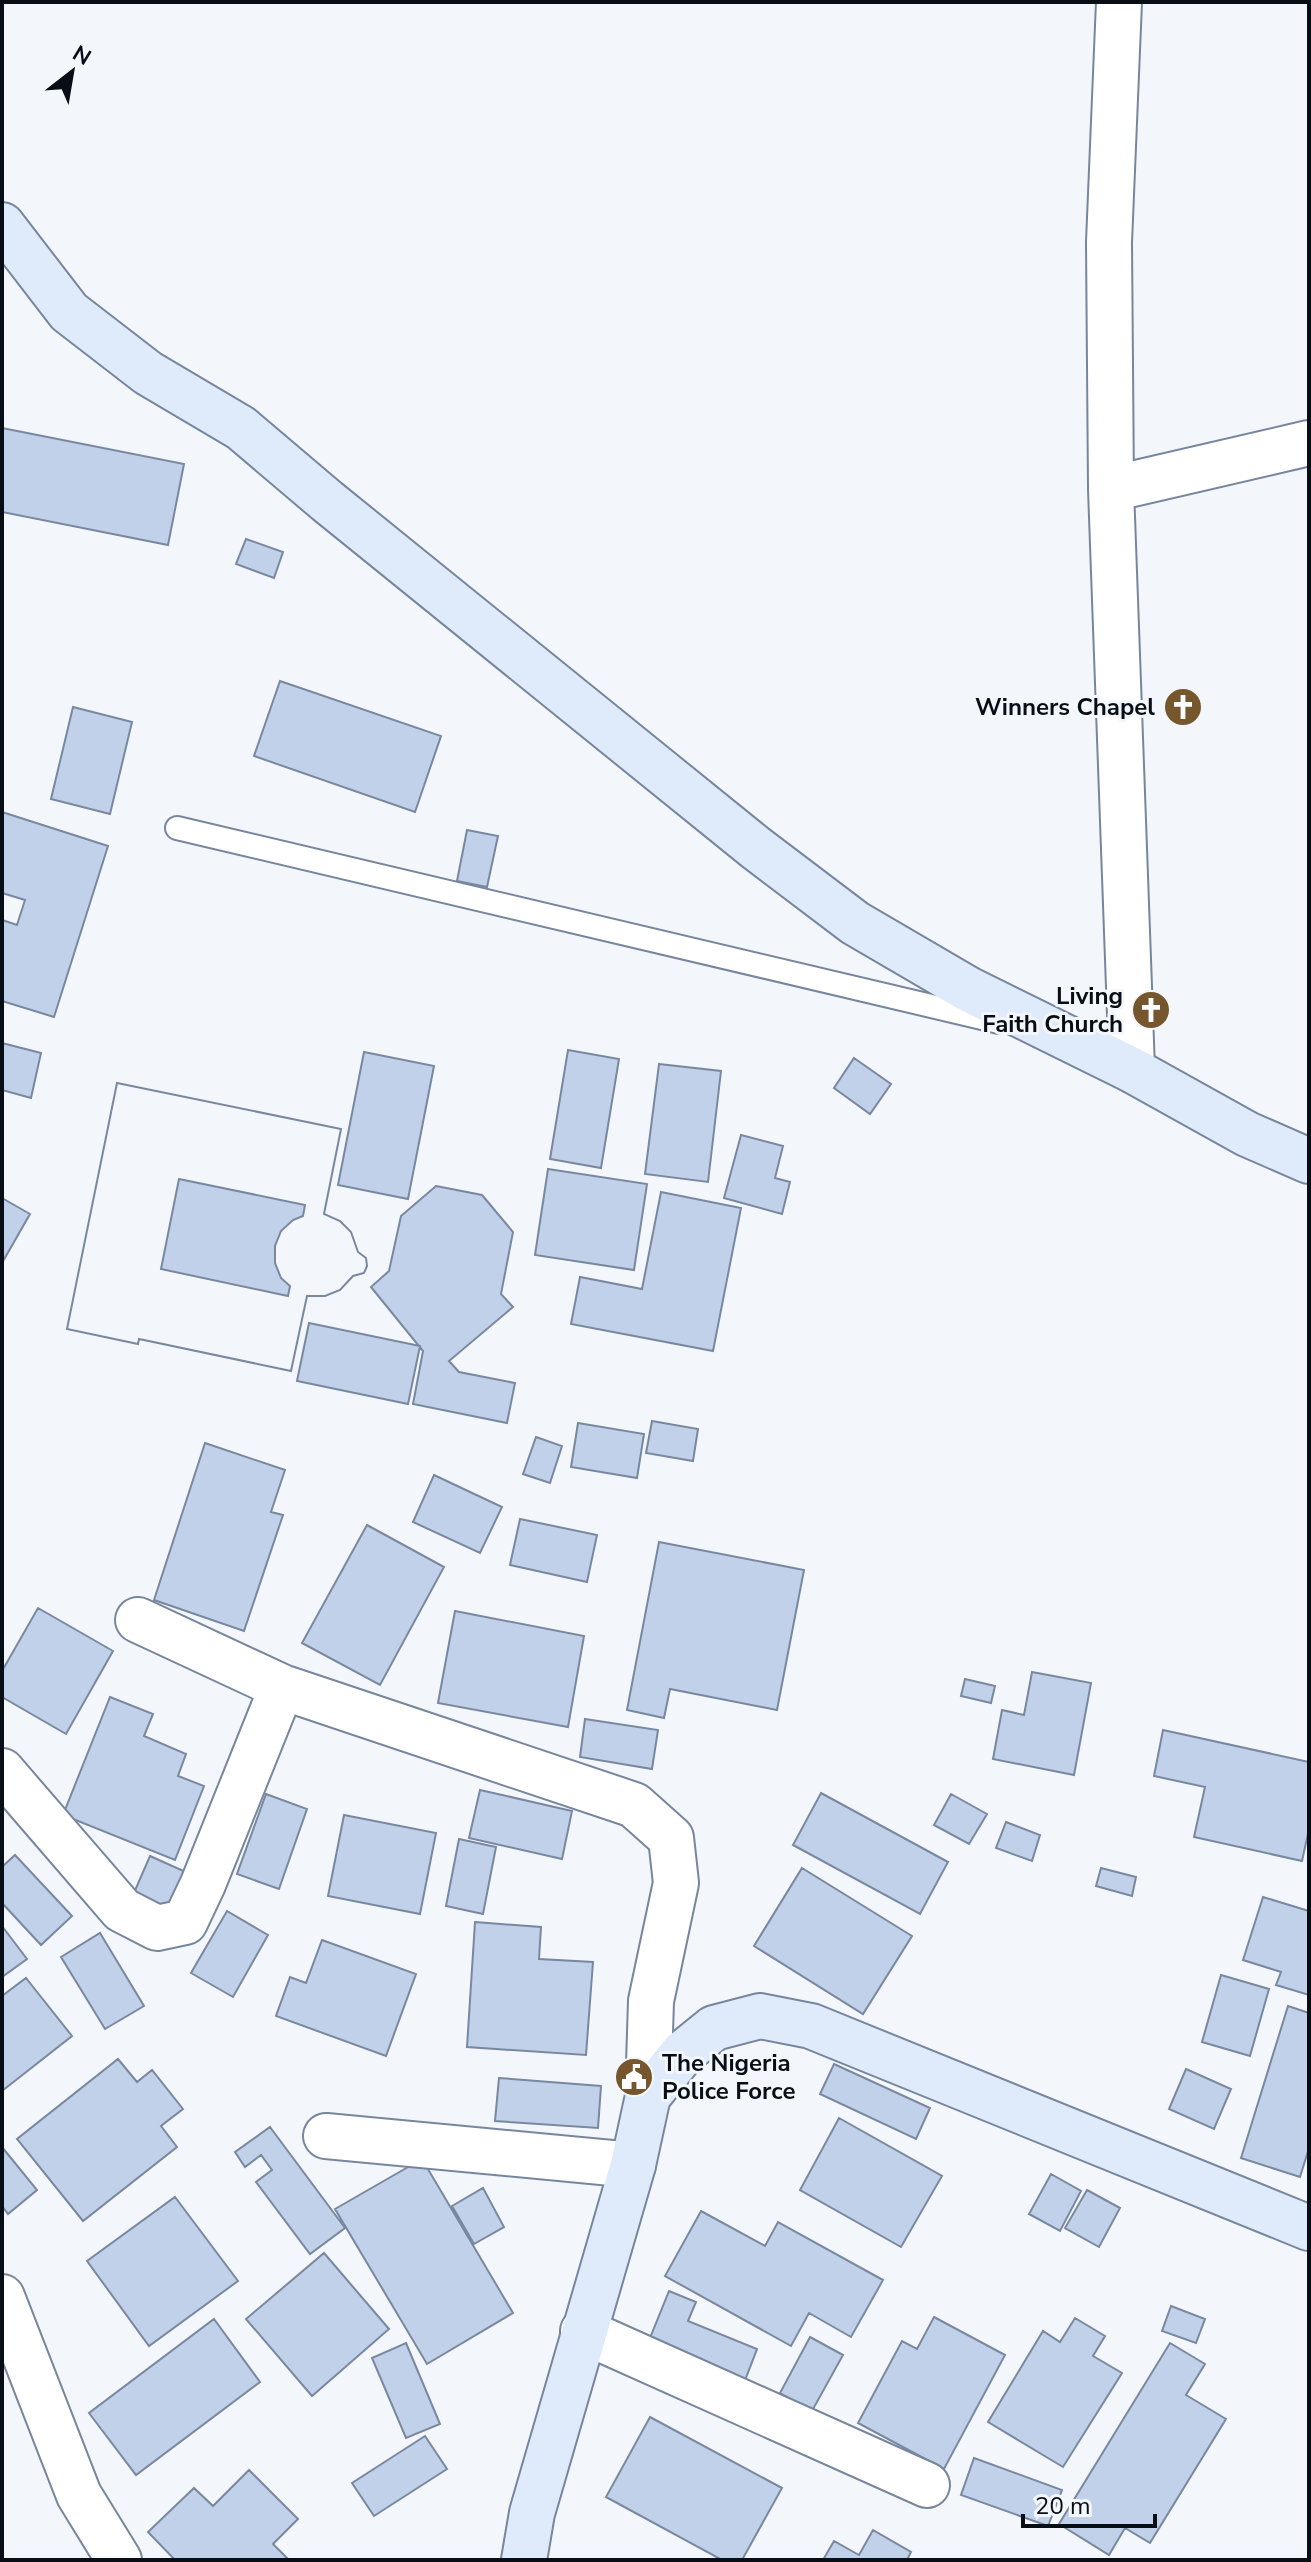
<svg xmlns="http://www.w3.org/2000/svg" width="1311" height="2562" font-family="'Nunito Sans',sans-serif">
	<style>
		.building { fill: #c1d1ea; stroke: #79889f; stroke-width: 2; fill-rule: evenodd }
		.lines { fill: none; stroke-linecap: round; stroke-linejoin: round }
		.lane-casing { stroke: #77869d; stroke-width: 26 }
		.street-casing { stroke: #77869d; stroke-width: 48 }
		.secondary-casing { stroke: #77869d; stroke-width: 48 }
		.lane { stroke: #fff; stroke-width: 22 }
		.street { stroke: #fff; stroke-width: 44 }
		.secondary { stroke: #dfeafb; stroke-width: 44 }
		.labels { text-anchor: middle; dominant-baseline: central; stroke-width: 6; stroke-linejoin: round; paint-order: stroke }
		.poi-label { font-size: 24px; font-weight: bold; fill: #080e16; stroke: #f3f7fc; text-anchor: end }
	</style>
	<rect width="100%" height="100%" fill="#f3f7fc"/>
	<path class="building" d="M2 428 184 464 168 545 2 512Z
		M246 539 283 552 274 578 236 564Z
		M280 681 441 736 415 812 254 756Z
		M73 707 132 722 110 814 51 799Z
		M2 812 108 846 54 1017 2 1001V920L17 925 25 900 2 893Z
		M467 830 498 836 487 887 457 881Z
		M2 1043 41 1053 31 1098 2 1090Z
		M568 1050 619 1059 601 1168 550 1159Z
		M364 1052 434 1066 408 1199 338 1185Z
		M854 1058 891 1084 870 1114 834 1088Z
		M659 1064 721 1071 708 1182 645 1174Z
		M117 1083 341 1129 324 1214 340 1221 351 1232 358 1252 366 1258 367 1266 364 1273 353 1276 340 1290 325 1296H307L291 1371 139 1339 138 1344 67 1329ZM179 1179 305 1205 303 1216 293 1220 281 1231 275 1246V1263L281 1278 290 1286 288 1296 161 1269Z
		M117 1083 341 1129 324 1214 340 1221 351 1232 358 1252 366 1258 367 1266 364 1273 353 1276 340 1290 325 1296H307L291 1371 139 1339 138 1344 67 1329Z
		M741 1135 783 1146 775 1178 790 1182 782 1214 724 1198Z
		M548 1169 647 1184 634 1270 535 1255Z
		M436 1186 482 1195 513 1232 501 1294 513 1307 449 1361 459 1372 515 1383 507 1423 413 1404 423 1351 371 1287 389 1271 401 1216Z
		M661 1192 741 1208 713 1351 571 1324 580 1277 642 1289Z
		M2 1198 30 1214 2 1263Z
		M309 1323 420 1346 408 1404 297 1381Z
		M652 1421 698 1429 693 1461 646 1453Z
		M578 1423 644 1434 637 1478 571 1467Z
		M536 1437 562 1446 550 1483 523 1474Z
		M205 1443 285 1470 271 1512 283 1515 244 1631 154 1600Z
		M434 1475 502 1507 480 1553 413 1522Z
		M520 1519 597 1535 587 1582 510 1565Z
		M367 1525 444 1567 380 1685 302 1643Z
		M659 1542 804 1570 777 1710 670 1689 664 1718 627 1710Z
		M38 1608 113 1651 66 1734 2 1697V1671Z
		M455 1611 584 1636 568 1727 438 1703Z
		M1032 1672 1091 1683 1074 1775 993 1759 1002 1710 1024 1715Z
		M965 1679 995 1686 991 1703 961 1696Z
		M110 1697 153 1714 144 1736 186 1754 178 1776 204 1786 175 1860 63 1815Z
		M585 1719 658 1730 652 1769 580 1757Z
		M1163 1730 1309 1762V1829L1302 1861 1194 1837 1205 1787 1154 1776Z
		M480 1790 572 1811 562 1859 469 1838Z
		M821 1793 948 1862 920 1914 793 1845Z
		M266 1794 307 1809 279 1889 237 1874Z
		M951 1794 987 1814 969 1844 934 1825Z
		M344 1815 436 1833 420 1914 328 1896Z
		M1006 1822 1040 1835 1032 1861 996 1848Z
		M459 1839 496 1847 483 1914 446 1906Z
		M15 1855 72 1916 41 1945 2 1903V1867Z
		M150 1856 188 1873 172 1911 133 1895Z
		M802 1868 912 1936 863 2014 754 1946Z
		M1101 1868 1136 1877 1132 1896 1096 1886Z
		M1263 1897 1309 1911V1995L1276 1985 1281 1972 1243 1960Z
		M227 1911 268 1935 233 1997 191 1973Z
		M475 1922 541 1927 539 1959 593 1962 586 2055 467 2047Z
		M2 1926 27 1959 2 1977Z
		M100 1933 144 2006 105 2029 61 1957Z
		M322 1940 416 1974 386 2056 276 2016 290 1977 306 1983Z
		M1221 1975 1269 1989 1250 2056 1202 2042Z
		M26 1978 72 2036 2 2091V1996Z
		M1288 2006 1309 2013V2148L1300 2177 1241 2158Z
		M118 2059 137 2082 152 2070 183 2109 161 2126 177 2147 83 2221 17 2139Z
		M834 2064 930 2108 916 2139 820 2094Z
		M1186 2069 1231 2089 1214 2129 1169 2109Z
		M499 2078 601 2086 598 2128 495 2121Z
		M839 2118 942 2176 901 2247 800 2190Z
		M270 2127 345 2228 310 2254 256 2182 272 2170 261 2155 245 2167 235 2152Z
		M2 2147 37 2190 8 2214 2 2206Z
		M422 2159 513 2313 427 2364 335 2209Z
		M1051 2174 1081 2191 1060 2231 1029 2214Z
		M483 2188 504 2227 474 2244 452 2206Z
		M1087 2190 1120 2208 1099 2247 1065 2228Z
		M175 2197 238 2281 149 2346 87 2261Z
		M701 2211 765 2246 778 2222 883 2280 851 2337 809 2313 791 2346 665 2276Z
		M324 2253 389 2329 312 2396 246 2319Z
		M669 2291 696 2302 688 2321 757 2349 744 2383 648 2343Z
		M1171 2306 1205 2319 1196 2343 1162 2331Z
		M934 2317 1005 2355 944 2469 858 2423 902 2341 917 2349Z
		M1075 2318 1105 2336 1093 2356 1122 2373 1063 2467 988 2422 1043 2331 1060 2342Z
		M214 2319 260 2382 136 2475 89 2413Z
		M810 2337 843 2355 812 2411 780 2393Z
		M406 2343 440 2424 406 2438 372 2358Z
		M1170 2343 1205 2364 1186 2395 1226 2419 1150 2543 1125 2528 1109 2555 1059 2524Z
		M650 2417 782 2488 742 2560H722L606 2497Z
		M425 2436 447 2469 374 2516 352 2483Z
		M974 2458 1062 2490 1048 2526 961 2495Z
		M249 2470 298 2519 273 2544 289 2560H175L148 2532 194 2488 213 2506Z
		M873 2530 911 2552 907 2560H823L834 2541 859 2555Z"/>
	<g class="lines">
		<g class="lane-casing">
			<path id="lane" d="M177 828 999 1022"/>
		</g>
		<g class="street-casing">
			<path id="street" d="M1119 2 1109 242 1111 489 1132 1070
				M1111 489 1309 443
				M138 1620 282 1687 634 1805 671 1838 676 1883 651 2001 648 2096
				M2 1771 122 1910 157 1928 185 1922 203 1884 282 1687
				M326 2136 633 2165
				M2 2297 79 2495 119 2560
				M583 2331 927 2485"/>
		</g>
		<g class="secondary-casing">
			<path id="secondary" d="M2 225 69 312 148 373 241 428 327 501 756 848 855 923 968 989 1132 1070 1247 1134 1309 1161
				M524 2560 532 2513 633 2165 648 2096 683 2053 714 2028 760 2016 811 2026 1309 2228"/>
		</g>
		<use href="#lane" class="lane"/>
		<use href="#street" class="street"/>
		<use href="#secondary" class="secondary"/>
	</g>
	<defs>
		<g id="church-disc" transform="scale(2)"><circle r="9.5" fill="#76562c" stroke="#f3f7fc"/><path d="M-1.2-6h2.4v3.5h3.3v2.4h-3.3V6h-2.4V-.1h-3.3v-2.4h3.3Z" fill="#fff"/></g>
		<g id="civic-disc" transform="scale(2)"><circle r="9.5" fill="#76562c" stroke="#f3f7fc"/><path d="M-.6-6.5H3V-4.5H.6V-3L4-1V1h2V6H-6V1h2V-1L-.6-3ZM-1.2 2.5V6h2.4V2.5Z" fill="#fff"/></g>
	</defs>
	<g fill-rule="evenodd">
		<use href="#church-disc" x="1183" y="707"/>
		<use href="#church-disc" x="1151" y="1010"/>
		<use href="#civic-disc" x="634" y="2077"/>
	</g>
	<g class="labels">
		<g class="poi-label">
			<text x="1155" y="707">Winners Chapel</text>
			<text x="1123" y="996">Living<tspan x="1123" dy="28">Faith Church</tspan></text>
			<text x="662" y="2063" text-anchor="start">The Nigeria<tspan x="662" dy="28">Police Force</tspan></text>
		</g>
	</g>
	<rect width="1311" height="2562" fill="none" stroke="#080e16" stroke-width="8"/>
	<g transform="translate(72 72) rotate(31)" stroke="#f3f7fc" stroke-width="6" paint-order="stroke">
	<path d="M0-6L14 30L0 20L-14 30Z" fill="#080e16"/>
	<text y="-12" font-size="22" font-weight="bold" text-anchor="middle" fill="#080e16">N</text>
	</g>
	<path d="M1023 2514v12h132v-12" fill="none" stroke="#080e16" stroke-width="4"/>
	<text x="1035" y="2514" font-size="24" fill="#080e16" stroke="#f3f7fc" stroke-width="6" paint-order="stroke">20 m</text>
</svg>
